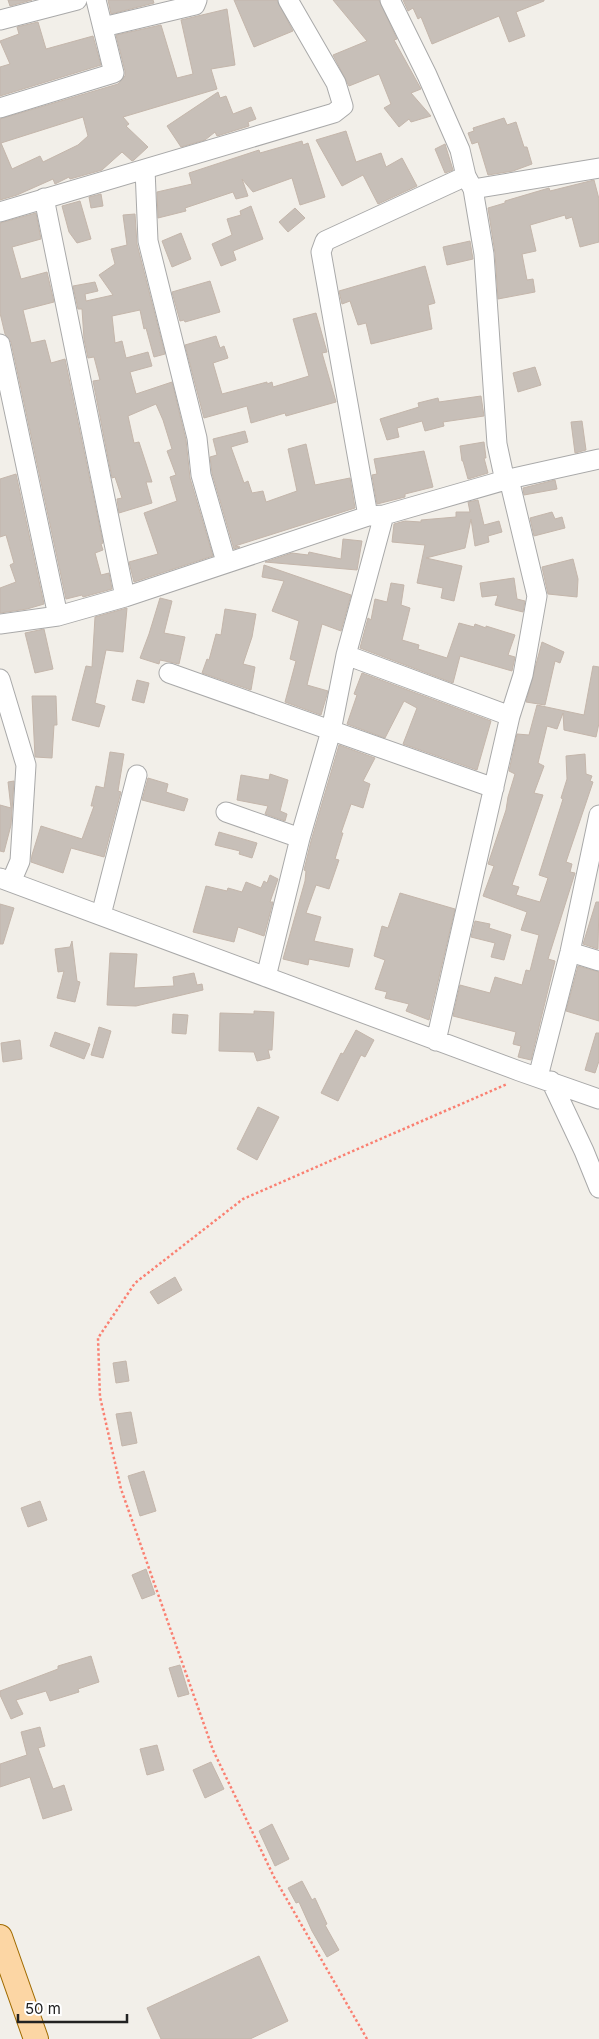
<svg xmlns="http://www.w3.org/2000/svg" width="599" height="2039" font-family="Inter,sans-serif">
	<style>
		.building { fill: #c7bfb8; stroke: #c4b6ab; fill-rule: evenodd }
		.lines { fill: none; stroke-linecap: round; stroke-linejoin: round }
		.minor-casing { stroke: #a9a9a9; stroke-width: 21 }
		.major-casing { stroke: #a06b00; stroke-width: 26 }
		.path { stroke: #fa8072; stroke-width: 2.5; stroke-dasharray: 2.5 2.5; stroke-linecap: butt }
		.minor { stroke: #fff; stroke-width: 19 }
		.major { stroke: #fcd6a4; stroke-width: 24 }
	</style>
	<rect width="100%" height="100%" fill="#f2efe9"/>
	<path class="building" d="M8 0H32L10 6Z
		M108 0H153L154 3 111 14Z
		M234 0H277L293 31 254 47Z
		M333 0H379L397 39 394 40 421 89 411 93 431 116 411 122 409 119 399 127 384 108 391 104 379 74 349 86 333 55 367 41Z
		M403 0H544V1L516 12 525 36 509 42 499 16 432 44 421 17 418 19 413 8 408 11Z
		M227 9 235 65 211 69 217 89 123 117 129 124 126 126 148 147 134 160 132 161 122 152 102 170 70 179 69 177 55 184 53 179 17 195 0 200V119L118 84 125 76V71L116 35 161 25 177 78 193 74 181 20ZM83 117 88 136 78 145 43 162 40 156 12 169 1 143Z
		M38 22 46 49 93 36 101 65 0 96V67L10 64 0 41 19 34 17 27Z
		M218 92 220 98 226 96 233 114 251 107 256 119 248 122 249 126 217 136 215 132 205 140 181 147 167 126Z
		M504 118 507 125 516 122 524 147H527L532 164 513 171 488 175 478 142 472 144 468 133 474 131 473 128Z
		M346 131 356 162 381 153 386 167 402 158 417 186 378 204 363 175 342 186 316 140Z
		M302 141 303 145 308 143 325 197 300 205 292 178 253 192 242 179 248 196 236 199 233 192 185 208 186 211 158 218 157 192 192 184 189 173 259 150 260 153Z
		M445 144 453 170 445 173 435 149Z
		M594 180 599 199V242L580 247 572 217 566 219 565 215 530 225 536 251 522 254 527 280 533 279 535 292 498 299 495 253 488 208 505 203V201L549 188 550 191Z
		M101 194 103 206 91 208 89 197Z
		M80 201 91 239 77 243 69 232 62 206Z
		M251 206 263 239 233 251 236 260 221 266 212 244 232 235 227 219 241 215 240 211Z
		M295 208 305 218 288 232 279 222Z
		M36 213 41 239 12 247 21 279 47 272 54 302 23 310 31 343 45 340 51 363 65 359 103 543 101 544 103 550 95 553 101 575 109 573 112 589 83 597 82 595 66 599 11 342 5 334 0 313V223Z
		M135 214 137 244 165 354 154 357 146 328 144 329 140 310 112 316 115 343 122 341 126 358 148 352 152 366 130 372 136 394 172 382 186 440 190 478 213 556 134 582 129 562 158 554 144 513 177 501 170 477 176 475 167 451 172 449 163 420 156 404 128 416 134 443 139 442 152 482H146L152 503 119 513 117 499 122 498 115 477 112 478 93 381 100 380 94 357 88 358 84 339 82 309H78L73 286 95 282 98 291 85 294 86 301 113 295 99 275 115 264 111 249 127 245 123 215Z
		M181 233 191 259 172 267 162 241Z
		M470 241 473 259 447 265 443 247Z
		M425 266 435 303 428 305 432 329 371 344 366 323 358 325 350 301 342 304 339 291Z
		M210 281 220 312 185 322 184 320 180 321 172 292Z
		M316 313 327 352 322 353 336 402 286 416 285 413 251 423 247 406 204 418 185 345 216 336 220 348 224 346 228 358 213 363 222 394 267 382V384L272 382 273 387 309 376 293 319Z
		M535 367 541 385 518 392 513 373Z
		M481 396 484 416 443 422 444 426 425 431 422 421 397 428 399 437 387 440 380 419 419 407 418 403 438 398 439 402Z
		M582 421 586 450 575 453 571 422Z
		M245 431 248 442 231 447 244 483 248 481 252 493 263 491 266 502 297 491 288 449 306 444 315 485 350 478 355 508 235 546 240 547 234 549 212 473 210 457 217 455 213 439Z
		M484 442 486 458H484L488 473 468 479 463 461H462L460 446Z
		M424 451 433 487 405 494V497L377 504 372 475 377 474 374 459Z
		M16 474 44 604 27 609 0 613V588L16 582 10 565 14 563 6 535 0 537V479Z
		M555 480 557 489 524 495 523 488Z
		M478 500 484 525 499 521 502 532 488 536 489 542 475 546 471 519 465 548 426 558 462 566 454 601 441 598 443 588 417 583 425 545 392 542 394 524 405 521 421 522V520L456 517V512H470L468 502Z
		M552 512 555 519 562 517 565 528 534 536 530 518Z
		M343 539 362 541 357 570 265 562 292 553 308 555 309 552 341 559Z
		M573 559 578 579 577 597 548 594 542 567Z
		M264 565 351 595 341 631 322 624 307 685 328 691 321 715 285 702 296 661 290 659 299 621 272 611 284 581 262 577Z
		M514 578 517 599 525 601 523 612 495 605 498 595 482 597 480 583Z
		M391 583 404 585 401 605 410 608 402 640 419 645 418 649 447 658 459 623 474 627 475 624 486 628V626L515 635 508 655 515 657 512 671 460 656 453 683 360 648 368 618 371 620 375 599 387 602Z
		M160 598 172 601 164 633 185 637 179 664 160 660 159 664 140 658 149 634Z
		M127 608 123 652 106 650 95 703 105 706 99 727 72 720 86 666 92 667 95 617Z
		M225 609 256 614 252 637 243 664 255 667 251 690 202 673 207 659 209 660 216 634 221 635Z
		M44 629 53 669 35 673 25 633Z
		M542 642 564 652 560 663 555 661 545 705 526 702Z
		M593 666 599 667V723L596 737 564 730 563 713 557 729 547 726 538 763 544 766 534 793 543 795 512 885 519 887 516 895 540 902 548 878 539 875 563 799 561 798 567 779 566 756 585 754 586 774 592 776 590 781 593 782 566 862 572 864 570 872 575 873 548 959 555 961 531 1060 518 1057 521 1046 513 1044 516 1032 453 1016 460 985 490 993 495 977 522 985 526 970 530 971 539 935 521 930 527 912 483 896 494 866 488 864 506 810 508 797 515 774 509 771 517 734 529 735 537 705 584 715Z
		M362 673 491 721 477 770 403 744 417 708 404 701 385 738 347 724 357 695 354 694Z
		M137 680 149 683 144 703 132 700Z
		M32 696H56L57 725H54L52 758 35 757Z
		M339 745 375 758 363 781 370 784 363 808 351 804 341 833H343L335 859 339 860 329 889 316 885 306 913 321 917 314 941 353 949 349 967 309 959 308 965 283 959 305 881 306 871 304 870 311 841Z
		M110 752 124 754 118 791 121 792 104 857 71 848 63 873 31 862 32 855 41 826 82 839 94 806H91L96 786 104 788Z
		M270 774 288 780 280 811 287 814 285 821 265 814 268 806 237 800 241 775 269 780Z
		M148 778 168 784 166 792 188 799 184 811 142 800Z
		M14 781 11 825 4 852 0 851V805L11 808 8 782Z
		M219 832 257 843 252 858 239 854 240 851 215 845Z
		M270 875 278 879 270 902H273L264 936 238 927 234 942 193 932 206 886 227 891 228 888 242 892 246 882 261 888 264 881 267 883Z
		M400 893 455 909 429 1020 406 1011 409 1004 385 998 387 992 375 989 385 960 374 956 382 926 388 928Z
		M596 902H599L598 949 583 944Z
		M0 904 14 908 3 944H0Z
		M475 921 490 924 489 928 511 935 504 960 491 957 495 943 471 937Z
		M72 941 77 981 80 982 75 1002 57 998 64 971 58 972 55 949 70 947Z
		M110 953 137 954 134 988 174 986 173 977 194 973 197 985 202 984 203 990 136 1006 107 1005Z
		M578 966 599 972V1021L566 1011Z
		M254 1011 274 1012 272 1050H268L270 1058 257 1061 254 1052 219 1051 220 1013 254 1014Z
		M173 1014 188 1015 186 1034 172 1033Z
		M99 1027 111 1031 103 1058 91 1055Z
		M356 1030 374 1040 365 1057 361 1055 338 1101 321 1093 341 1053 343 1054Z
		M55 1032 90 1044 84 1059 50 1046Z
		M596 1033H599V1061L595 1073 585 1070Z
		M20 1040 22 1059 3 1062 1 1043Z
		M258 1107 279 1117 257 1160 237 1149Z
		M175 1277 182 1290 158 1304 150 1292Z
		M126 1361 129 1381 116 1383 113 1363Z
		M131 1412 137 1443 122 1446 116 1414Z
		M144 1471 156 1511 140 1516 128 1476Z
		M40 1501 47 1520 28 1527 21 1508Z
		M146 1569 155 1594 142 1599 132 1575Z
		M91 1656 99 1682 78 1689 79 1692 50 1701 46 1691 16 1700 23 1714 11 1719 0 1695V1691L58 1669V1666Z
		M180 1665 189 1694 178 1697 169 1668Z
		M40 1727 45 1746 38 1748 53 1789 64 1785 72 1810 43 1819 30 1777 0 1787V1764L27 1755 21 1732Z
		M157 1745 164 1770 147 1775 140 1749Z
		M211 1762 224 1789 205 1798 193 1770Z
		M272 1824 289 1859 275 1866 259 1831Z
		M302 1881 312 1900 315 1898 327 1924 325 1925 339 1950 327 1957 312 1931 299 1902 296 1903 288 1888Z
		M259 1956 288 2021 250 2039H161L147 2008Z"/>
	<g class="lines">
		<g class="minor-casing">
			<path id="minor" d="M390 0 427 75 460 150 466 176 473 189 484 254 497 444 505 481
				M0 20 77 0
				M103 27 195 5 197 0
				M0 108 114 73 96 0
				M145 169 148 241 197 438 201 475 226 562
				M473 189 599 168
				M44 198 125 597
				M0 212 334 113 343 106 336 83 288 0
				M0 344 58 616
				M368 516 321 252 325 241 466 176
				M0 624 58 616 125 597 368 516 384 515 509 479 599 459
				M346 655 510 716
				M169 673 494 788
				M0 679 26 765 20 861 11 882
				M226 812 300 838
				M0 878 519 1071 599 1099
				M101 915 137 775
				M570 952 599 961
				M266 977 300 838 331 731 346 655 384 515
				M436 1041 510 716 523 675 537 596 509 479
				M538 1077 570 952 599 815
				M551 1081 584 1151 599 1188"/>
		</g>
		<g class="major-casing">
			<path id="major" d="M0 1937 36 2039"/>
		</g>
		<path class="path" d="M367 2039 274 1877 213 1750 121 1489 100 1397 98 1338 135 1283 243 1199 507 1084"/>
		<use href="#minor" class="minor"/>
		<use href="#major" class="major"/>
	</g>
	<path d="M18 2014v8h109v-8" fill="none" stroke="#222222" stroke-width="2.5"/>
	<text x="25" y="2014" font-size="15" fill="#222222" stroke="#ffffff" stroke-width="4" paint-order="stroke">50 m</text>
</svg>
